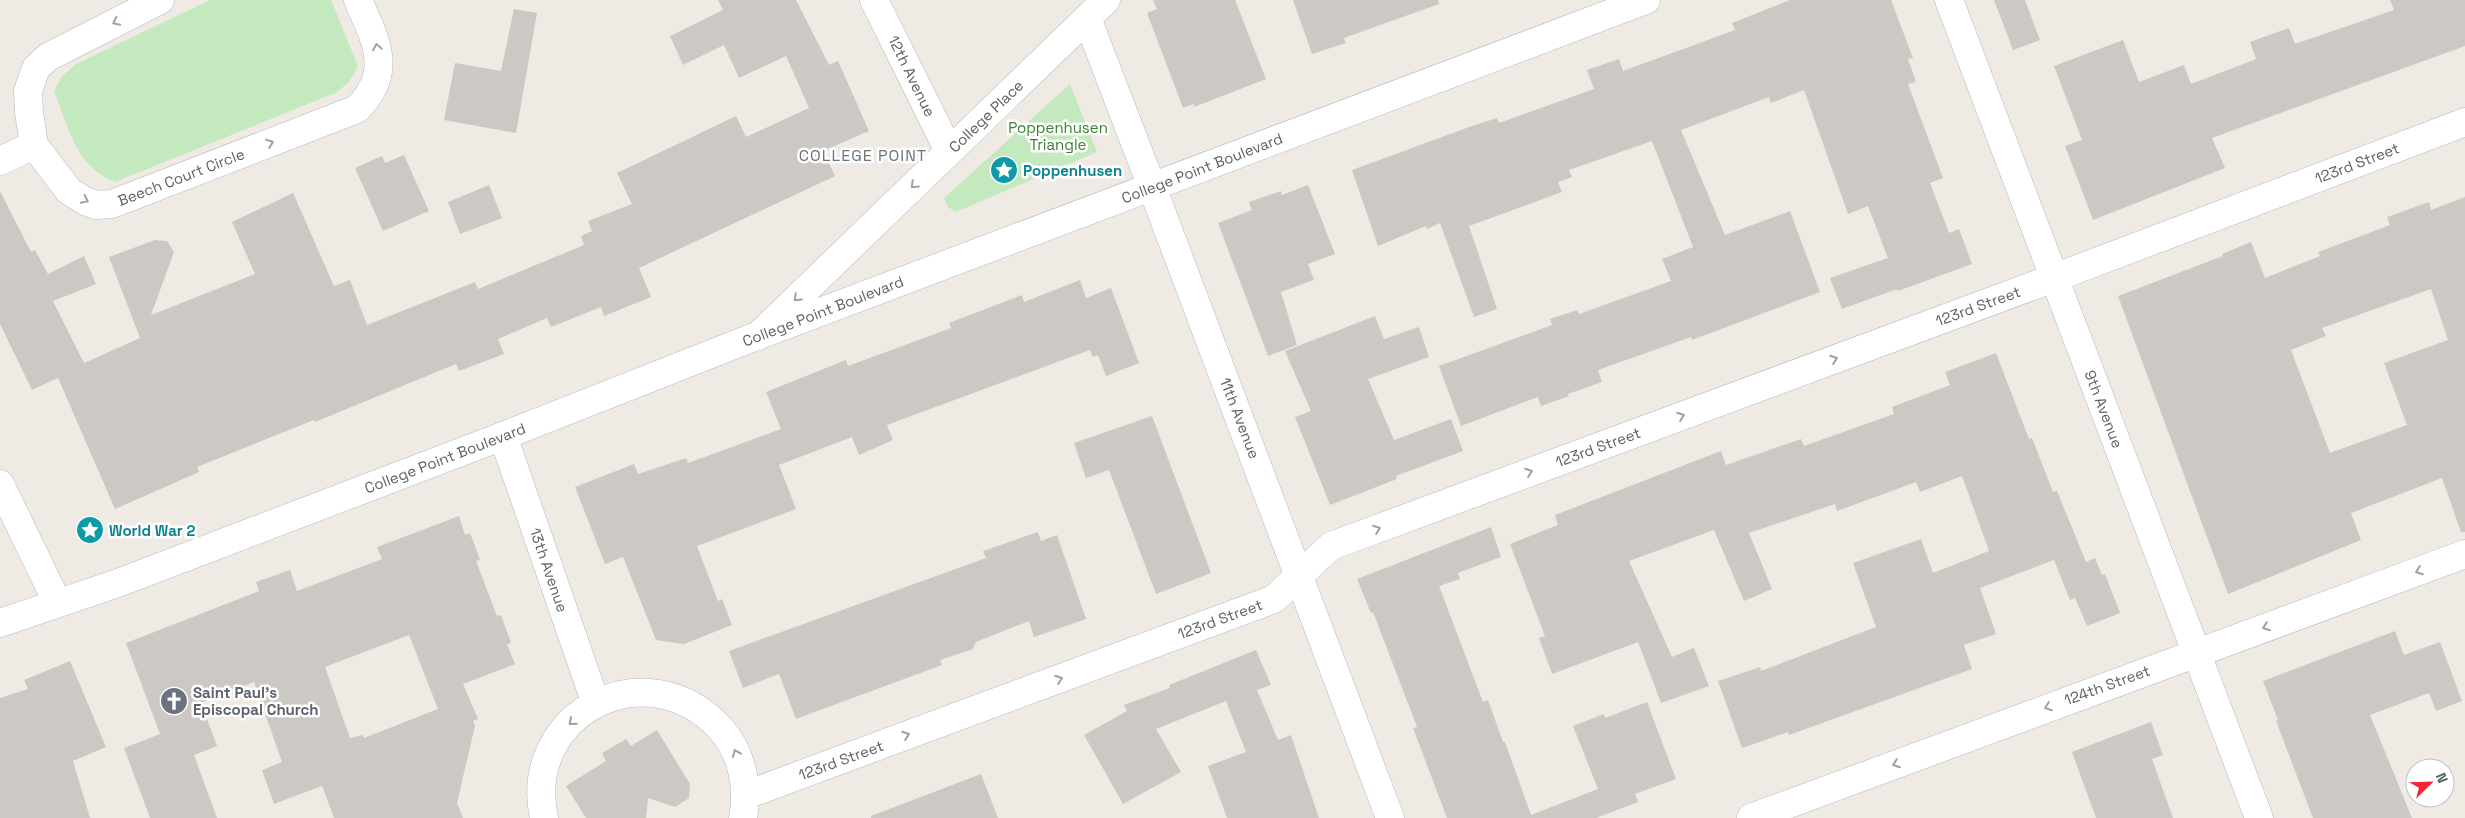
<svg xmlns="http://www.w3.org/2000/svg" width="2465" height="818" font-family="'Space Grotesk',sans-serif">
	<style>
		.green { fill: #c5e9be }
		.building { fill: #ccc8c3; fill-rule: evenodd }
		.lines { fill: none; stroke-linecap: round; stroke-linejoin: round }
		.street-casing { stroke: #b4b8bc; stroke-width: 29 }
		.secondary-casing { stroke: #b5babf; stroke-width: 29 }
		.street { stroke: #fff; stroke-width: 28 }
		.secondary { stroke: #fff; stroke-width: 28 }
		.oneway { stroke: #9da1a3 }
		.labels { text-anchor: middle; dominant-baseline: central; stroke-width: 5; stroke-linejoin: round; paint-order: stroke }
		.street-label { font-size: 15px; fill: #5c6265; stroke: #fff }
		.park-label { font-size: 15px; fill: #38822e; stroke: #fff }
		.culture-label { font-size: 15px; font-weight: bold; fill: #0d838f; stroke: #fff; text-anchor: start }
		.worship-label { font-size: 15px; font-weight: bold; fill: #5b616d; stroke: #fff; text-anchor: start }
		.neighbourhood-label { font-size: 16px; letter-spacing: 1px; fill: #6d7478; stroke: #fff }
	</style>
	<rect width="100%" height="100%" fill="#efebe4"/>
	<path class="green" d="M210 0H331L358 66C353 78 346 86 335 93L115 182C75 166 69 128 54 91L62 76 76 64Z
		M1070 84 1097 152 956 212 948 207 944 198Z"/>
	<path class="building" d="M718 0H796L829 65 838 61 869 131 823 151 835 176 639 268 651 297 604 316 601 307 551 327 547 318 498 339 504 354 459 371 456 364 315 422 314 420 197 467 199 472 115 509 58 378 32 390 0 324V191L31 252 35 250 48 274 84 256 96 284 53 301 84 363 140 338 109 257 155 240 167 241 174 252 151 315 255 274 232 222 293 193 334 286 350 280 367 325 475 282 478 289 584 245 581 236 592 231 588 221 632 204 617 173 736 116 746 137 809 108 786 56 739 78 724 45 683 65 670 36 723 10Z
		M1153 0H1235L1266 79 1194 107V104L1183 108 1147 13 1157 9Z
		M1293 0H1438L1439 4 1344 38 1346 43 1312 54Z
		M1790 0H1891L1913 58 1908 59 1916 82 1908 84 1943 178 1930 183 1949 233 1959 229 1972 264 1898 291 1897 289 1842 309 1830 278 1888 258 1868 206 1848 214 1804 90 1771 103 1769 97 1681 130 1725 235 1790 211 1820 292 1692 340 1691 337 1598 370 1602 382 1568 394 1569 396 1541 406 1538 397 1461 426 1439 366 1552 325 1550 319 1577 310 1579 314 1671 281 1662 259 1693 247 1652 141 1569 170 1572 177 1558 182 1562 192 1469 226 1497 309 1474 317 1440 223 1427 229 1426 226 1378 246 1352 170 1472 126 1497 118 1499 123 1594 89 1587 70 1619 59 1623 71 1735 30 1732 23Z
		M1994 0H2025L2040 40 2013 50Z
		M2390 0H2465V46L2212 138 2225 168 2093 220 2065 146 2082 140 2054 66 2123 40 2139 82 2184 65 2191 84 2256 59 2250 42 2289 28 2295 44 2394 10Z
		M514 9 537 13 516 133 444 120 455 63 501 71Z
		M404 155 429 211 383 231 355 168 382 156 385 163Z
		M489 185 502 218 460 234 448 202Z
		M1308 185 1335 254 1308 264 1314 280 1281 292 1297 345 1268 356 1218 223 1252 210 1249 202 1281 191 1282 195Z
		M2465 197V532H2461L2442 478 2351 513 2361 540 2228 594 2118 296 2223 256 2222 254 2251 242 2265 278 2320 256 2318 252 2390 225 2387 217 2429 202 2431 210ZM2431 289 2448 340 2384 363 2407 425 2330 453 2291 350 2326 336 2322 328Z
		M1080 280 1086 298 1111 288 1139 363 1106 376 1098 355 1093 357 1090 350 887 425 893 440 859 455 852 437 779 465 796 509 697 546 718 601 722 599 732 625 684 644 656 640 623 557 605 564 575 487 634 464 638 474 686 458 688 463 781 429 766 392 846 360 848 366 951 328 949 323 1022 295 1024 302Z
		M1375 316 1384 339 1419 327 1429 357 1368 379 1394 440 1451 419 1463 451 1396 476 1397 479 1330 505 1295 417 1311 411 1285 351Z
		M1996 353 2029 439 2032 438 2053 492 2057 491 2086 562 2095 558 2102 575 2105 574 2120 613 2087 626 2075 598 2070 600 2054 560 1980 588 1996 634 1964 645 1972 669 1789 735 1788 732 1742 748 1718 681 1760 667 1761 671 1876 627 1853 563 1921 539 1933 573 1989 551 1962 476 1920 492 1916 482 1837 511 1835 504 1749 533 1772 589 1744 601 1714 530 1629 561 1672 657 1694 648 1709 686 1661 703 1638 642 1552 674 1539 638 1545 636 1510 544 1558 525 1555 515 1721 451 1726 465 1801 439 1804 446 1894 414 1892 407 1950 385 1945 372Z
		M1152 416 1211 573 1156 594 1109 470 1086 478 1074 443Z
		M459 516 465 535 470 533 475 546 480 560 476 561 497 616 501 615 511 643 507 644 515 664 463 684 478 719 473 721 475 726 457 803 463 818H334L322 786 274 804 262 770 282 762 254 682 201 703 217 746 194 755 217 818H150L124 748 160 734 126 643 259 591 256 582 290 570 297 591 382 559 377 547ZM409 635 438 709 364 738 363 735 350 738 325 667Z
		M1491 527 1501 557 1458 573 1460 579 1439 586 1483 702 1488 700 1503 742H1505L1531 815 1598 789 1573 726 1604 714 1605 718 1647 702 1676 779 1635 794 1638 802 1596 818H1447L1413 728 1417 727 1373 612 1371 613 1357 579Z
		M1038 532 1041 541 1057 535 1086 619 1034 637 1029 621 976 642 973 649 940 660 942 665 796 719 779 674 743 688 729 651 986 558 983 551Z
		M2395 631 2404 655 2440 642 2462 701 2436 711 2429 693 2370 715 2412 818H2313L2276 721 2278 720 2263 681Z
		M1256 650 1271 685 1257 690 1278 740 1291 735 1319 818H1227L1208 766 1246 752 1226 701 1156 729 1181 772 1123 804 1084 735 1127 711 1124 705 1170 688 1169 685Z
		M70 661 106 747 73 761 90 818H0V698L28 689 24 680Z
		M2151 722 2163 755 2152 759 2173 818H2096L2072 752Z
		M657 730 690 784 689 798 675 807 648 798 646 818H586L566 786 606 761 602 753 626 739 631 746Z
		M981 774 998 818H871V816Z"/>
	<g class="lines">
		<g class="street-casing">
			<path id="street" d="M160 0 48 57 36 68 28 91 29 112 34 145 69 191 85 201 96 205 112 204 357 109C394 72 376 41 358 0
				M874 0 949 151
				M1949 0 2259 818
				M1087 18 1152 187
				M0 161 34 145
				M758 336 1106 0
				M503 436 596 704
				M0 484 57 602
				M746 795 1274 599 1331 546 2054 278 2465 122
				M544 818C521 713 647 648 721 729 742 753 749 787 743 818
				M1751 818 2465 554"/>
		</g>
		<g class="secondary-casing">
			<path id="secondary" d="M1152 187 1390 818
				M0 623 118 583 503 436 749 339 1646 0"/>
		</g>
		<use href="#street" class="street"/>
		<use href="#secondary" class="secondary"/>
	</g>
	<defs><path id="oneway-chevron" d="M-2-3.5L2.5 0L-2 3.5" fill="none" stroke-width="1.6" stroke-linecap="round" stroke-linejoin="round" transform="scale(1.25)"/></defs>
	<g class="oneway">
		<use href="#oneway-chevron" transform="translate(116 22) rotate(154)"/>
		<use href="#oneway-chevron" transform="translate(377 47) rotate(-100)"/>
		<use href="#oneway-chevron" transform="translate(270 143) rotate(-21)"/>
		<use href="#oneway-chevron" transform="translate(914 185) rotate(136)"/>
		<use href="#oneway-chevron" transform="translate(85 200) rotate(26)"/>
		<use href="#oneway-chevron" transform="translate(797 298) rotate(136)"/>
		<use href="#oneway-chevron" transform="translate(1834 359) rotate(-20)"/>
		<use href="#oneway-chevron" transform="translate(1681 416) rotate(-20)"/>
		<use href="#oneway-chevron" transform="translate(1529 472) rotate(-20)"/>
		<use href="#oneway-chevron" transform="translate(1377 529) rotate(-20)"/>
		<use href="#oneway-chevron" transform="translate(2419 571) rotate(160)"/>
		<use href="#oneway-chevron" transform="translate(2266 627) rotate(160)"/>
		<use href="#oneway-chevron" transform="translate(1059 679) rotate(-20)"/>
		<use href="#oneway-chevron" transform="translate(2048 707) rotate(160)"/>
		<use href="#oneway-chevron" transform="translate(572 722) rotate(140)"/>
		<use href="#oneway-chevron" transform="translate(906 735) rotate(-20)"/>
		<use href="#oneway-chevron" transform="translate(736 753) rotate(-113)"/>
		<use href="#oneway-chevron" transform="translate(1896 764) rotate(160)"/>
	</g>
	<defs>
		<g id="sight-disc" transform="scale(1.4375)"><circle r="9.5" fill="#0f9aa8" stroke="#fff"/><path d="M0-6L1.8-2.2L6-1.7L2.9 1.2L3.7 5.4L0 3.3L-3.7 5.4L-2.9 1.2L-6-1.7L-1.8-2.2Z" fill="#fff"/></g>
		<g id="church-disc" transform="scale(1.4375)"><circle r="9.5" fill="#6b7280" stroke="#fff"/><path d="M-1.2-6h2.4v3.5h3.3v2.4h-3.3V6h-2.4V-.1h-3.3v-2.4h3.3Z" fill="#fff"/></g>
	</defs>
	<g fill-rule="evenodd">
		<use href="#sight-disc" x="1004" y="170"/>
		<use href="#sight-disc" x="90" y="530"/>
		<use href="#church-disc" x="174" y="701"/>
	</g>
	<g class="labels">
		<g class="street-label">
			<text transform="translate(912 76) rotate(64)">12th Avenue</text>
			<text transform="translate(986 116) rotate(-44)">College Place</text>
			<text transform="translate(2357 163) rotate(-21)">123rd Street</text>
			<text transform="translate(1202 168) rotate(-21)">College Point Boulevard</text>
			<text transform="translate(181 177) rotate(-21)">Beech Court Circle</text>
			<text transform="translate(1978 306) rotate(-20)">123rd Street</text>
			<text transform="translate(823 311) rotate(-21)">College Point Boulevard</text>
			<text transform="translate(2104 409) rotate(69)">9th Avenue</text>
			<text transform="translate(1240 418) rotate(69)">11th Avenue</text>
			<text transform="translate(1598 447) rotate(-20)">123rd Street</text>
			<text transform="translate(445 458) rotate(-21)">College Point Boulevard</text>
			<text transform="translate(549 570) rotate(71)">13th Avenue</text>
			<text transform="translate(1220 619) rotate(-20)">123rd Street</text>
			<text transform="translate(2107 685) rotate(-20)">124th Street</text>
			<text transform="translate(841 760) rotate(-20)">123rd Street</text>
		</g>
		<g class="park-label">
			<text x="1058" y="127">Poppenhusen<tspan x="1058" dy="17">Triangle</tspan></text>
		</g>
		<g class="culture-label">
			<text x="1023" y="170">Poppenhusen</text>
			<text x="109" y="530">World War 2</text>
		</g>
		<g class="worship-label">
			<text x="193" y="692">Saint Paul's<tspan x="193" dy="17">Episcopal Church</tspan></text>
		</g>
		<g class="neighbourhood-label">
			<text x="863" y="155">COLLEGE POINT</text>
		</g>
	</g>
	<g transform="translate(2430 783) rotate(67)"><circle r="24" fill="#ffffff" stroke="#bec0c1"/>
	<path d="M0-4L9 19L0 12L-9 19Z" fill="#f52435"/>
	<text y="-8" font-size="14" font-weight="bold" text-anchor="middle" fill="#5c6265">N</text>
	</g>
</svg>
